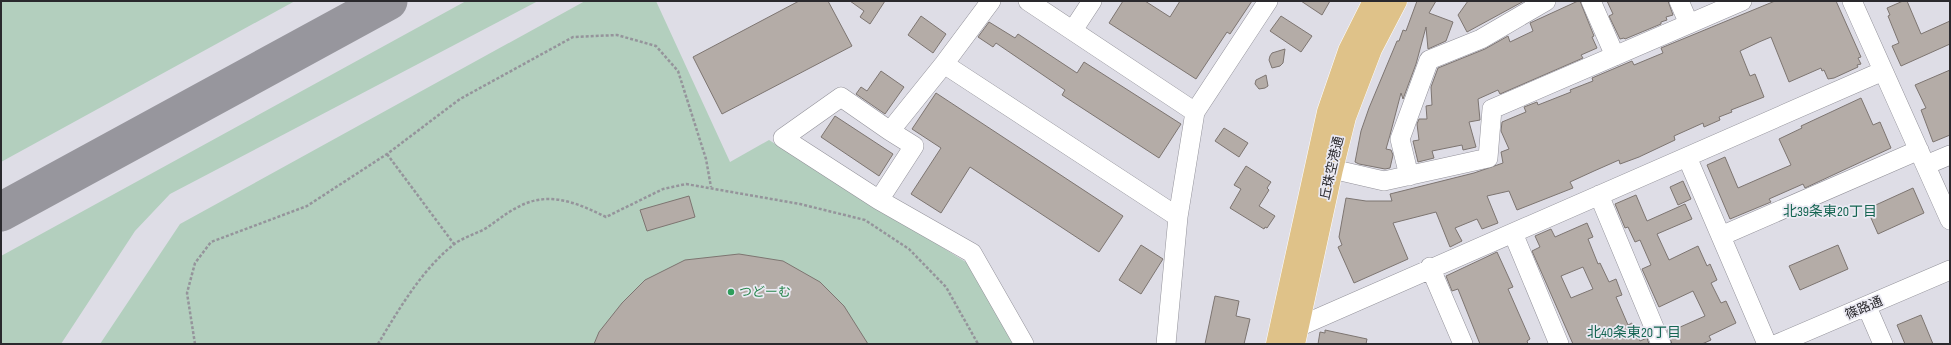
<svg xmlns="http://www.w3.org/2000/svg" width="1951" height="345" font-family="'Sofia Sans Condensed','Noto Sans JP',sans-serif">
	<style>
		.green { fill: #b3cfbe }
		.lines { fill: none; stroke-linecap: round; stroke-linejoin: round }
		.taxiway { stroke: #97969d; stroke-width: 39 }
		.building { fill: #b4aca7; stroke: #7d7571; fill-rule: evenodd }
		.minor-casing { stroke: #93929a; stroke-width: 20 }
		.major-casing { stroke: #fff; stroke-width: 23 }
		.path { stroke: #95949b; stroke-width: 2.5; stroke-dasharray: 3 2; stroke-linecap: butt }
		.minor { stroke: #fff; stroke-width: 19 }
		.major { stroke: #dfc289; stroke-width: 22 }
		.leisure-dot { fill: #2e9e5b; stroke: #ebeaf3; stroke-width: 1.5 }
		.labels { text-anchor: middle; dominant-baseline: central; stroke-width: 3.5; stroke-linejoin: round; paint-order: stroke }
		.street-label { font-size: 13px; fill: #2a292d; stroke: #ebeaf3 }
		.leisure-label { font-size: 13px; fill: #27864d; stroke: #ebeaf3; text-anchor: start }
		.neighbourhood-label { font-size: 14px; fill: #156552; stroke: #ebeaf3 }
	</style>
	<rect width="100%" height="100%" fill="#dedde6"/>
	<path class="green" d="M1 1H295L1 162Z
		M466 1H538L170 194 135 231 61 344H1V256Z
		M585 1H656L730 162 769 140 969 264 1014 344H100L180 224Z"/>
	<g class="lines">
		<path class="taxiway" d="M1 212 388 1"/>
	</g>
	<path class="building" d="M799 1H828L852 46 722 114 693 57Z
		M850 1H885L870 24 860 17 864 11Z
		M1123 1H1145L1170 17 1180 1H1252L1230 34 1227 32 1196 79 1109 23Z
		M1301 1H1330L1322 15Z
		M1417 1H1436L1429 13 1453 22 1446 41 1428 49 1426 27 1416 64 1403 99 1401 93 1390 135 1386 149 1391 150 1393 155 1390 168 1385 169 1359 164 1355 162 1361 131 1369 108 1397 41H1399L1403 30 1406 31Z
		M1468 1H1524L1467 32 1458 15Z
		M1578 1H1580L1594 36 1592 37 1597 48 1581 55 1583 58 1500 94 1498 90 1478 99 1480 120 1469 122 1476 147 1463 150 1462 145 1432 151 1434 158 1418 162 1413 141 1419 140 1417 124 1419 119H1427L1426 106 1432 105 1431 87 1438 68 1485 49 1508 36 1510 42 1533 31 1530 23Z
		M1607 1H1668L1673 15 1666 17 1667 20 1661 22V24L1625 39 1624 38 1620 39 1609 16 1613 14Z
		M1775 1H1836L1861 57 1858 58 1861 64 1857 65 1858 67 1834 78 1828 79 1824 70 1822 71 1821 68 1789 82 1771 37 1759 42 1740 51 1750 76 1755 74 1764 97 1731 110 1732 112 1719 117 1720 120 1704 127 1703 123 1674 136 1675 140 1639 157 1620 164 1619 160 1594 171 1570 182 1573 188 1517 210 1509 191 1487 196 1498 223 1482 229 1477 219 1455 228 1462 241 1450 247 1436 212 1393 223 1408 259 1354 283 1338 247 1342 245 1339 237 1346 198 1366 201H1392L1390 194 1474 173 1503 163 1501 152 1509 149 1501 131 1502 122 1526 112 1524 107 1537 102 1538 105 1571 92 1570 90 1593 81 1592 78 1632 61 1634 65 1663 53 1661 48Z
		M1903 1H1907L1921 34 1950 21V44L1901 66 1892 46 1899 43 1888 16 1890 15 1887 8Z
		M921 16 946 34 933 53 908 35Z
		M1281 16 1312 36 1301 52 1270 31Z
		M989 22 1015 38 1018 34 1077 73 1084 62 1181 124 1159 158 1062 95 1065 90 996 43 993 47 978 37Z
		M1285 49 1283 63 1280 66 1272 68 1269 60 1270 56 1272 53Z
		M1950 70V135L1933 142 1921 110 1926 108 1915 85Z
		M881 71 904 87 885 114 856 94 861 87 867 91Z
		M1266 75 1268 86 1265 88 1259 89 1255 84 1256 80Z
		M936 93 1123 216 1099 252 970 167 941 213 911 194 941 148 912 129Z
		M1861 98 1873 125 1880 122 1891 148 1805 188 1803 184 1769 199 1771 202 1730 219 1707 165 1725 157 1738 188 1770 174 1791 165 1779 139 1802 128 1801 126Z
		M835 116 893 154 879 176 821 137Z
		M1224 128 1248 143 1239 157 1215 141Z
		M1246 166 1271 182 1267 188 1269 190 1259 206 1275 216 1267 228 1265 227 1264 229 1230 208 1241 189 1234 185Z
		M1683 181 1691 199 1678 205 1670 187Z
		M1913 188 1924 213 1878 234 1867 209Z
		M1636 195 1647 221 1685 204 1692 219 1657 234 1669 260 1698 246 1707 266 1710 264 1717 280 1711 283 1721 303 1726 301 1736 323 1709 336 1711 340 1702 344H1672L1667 330 1676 326 1678 328 1705 316 1693 291 1659 307 1642 269 1651 265 1640 240 1635 242 1628 227 1625 228 1615 204Z
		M689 196 695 217 647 231 640 210Z
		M1587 223 1593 237 1588 239 1598 264 1600 263 1609 282 1616 279 1622 295 1616 297 1628 325 1632 323 1640 341 1647 338 1649 344H1573L1532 251 1540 247 1535 236 1551 229 1555 237ZM1583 267 1593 289 1571 298 1561 276Z
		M1141 245 1163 259 1141 294 1119 280Z
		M1838 245 1848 269 1800 290 1789 266Z
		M1497 252 1513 287 1508 289 1530 339 1527 341 1528 344H1480L1458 289 1452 291 1446 276Z
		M739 254 783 261 820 282 844 306 868 344H594L599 332 622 303 645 280 685 260Z
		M1215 296 1239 301 1236 316 1250 319 1244 344H1205Z
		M1921 315 1933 344H1905L1897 325Z
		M1325 330 1367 339 1366 344H1318L1320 332 1325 333Z"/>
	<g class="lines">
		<g class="minor-casing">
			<path id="minor" d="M991 1 944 64 1178 217 1195 112
				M1028 1 1195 112 1268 1
				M1591 1 1615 56
				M1679 1 1689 24
				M1852 1 1950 220
				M1073 30 1092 1
				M890 131 841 97 783 138 879 200 972 253 1024 344
				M1687 157 1767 344
				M1926 165 1950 155
				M1332 169 1384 181 1488 158 1492 109 1742 1
				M1409 176 1400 139 1429 60 1481 39 1546 1
				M1599 195 1661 344
				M879 200 914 146 890 131 944 64
				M1513 233 1559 344
				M1721 236 1919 150
				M1430 267 1463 344
				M1867 307 1883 344
				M1286 322 1298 327 1883 71
				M1166 344 1178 217
				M1777 344 1950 270"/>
		</g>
		<g class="major-casing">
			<path id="major" d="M1277 344 1328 112 1349 51 1374 1
				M1294 344 1332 169 1345 117 1371 49 1396 1"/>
		</g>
		<path class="path" d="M387 154 454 244
			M195 344 187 293 195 263 211 242 307 206 387 154 460 99 573 37 617 35 656 46 678 71 706 159 711 187
			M378 344C399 309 421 271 453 245 463 237 477 234 488 227 506 214 524 199 548 199 569 199 587 208 606 217L663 189 686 184 800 204 865 220 909 249 946 287 978 344"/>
		<use href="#minor" class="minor"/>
		<use href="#major" class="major"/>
	</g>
	<circle class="leisure-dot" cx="731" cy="292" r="4"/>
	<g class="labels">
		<g class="street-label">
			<text transform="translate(1332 168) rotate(-77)">丘珠空港通</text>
			<text transform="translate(1864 308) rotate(-23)">篠路通</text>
		</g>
		<g class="leisure-label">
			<text x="739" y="292">つどーむ</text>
		</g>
		<g class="neighbourhood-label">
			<text x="1830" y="211">北39条東20丁目</text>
			<text x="1634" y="332">北40条東20丁目</text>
		</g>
	</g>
	<rect width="1951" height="345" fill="none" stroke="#2a292d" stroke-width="4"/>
</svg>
